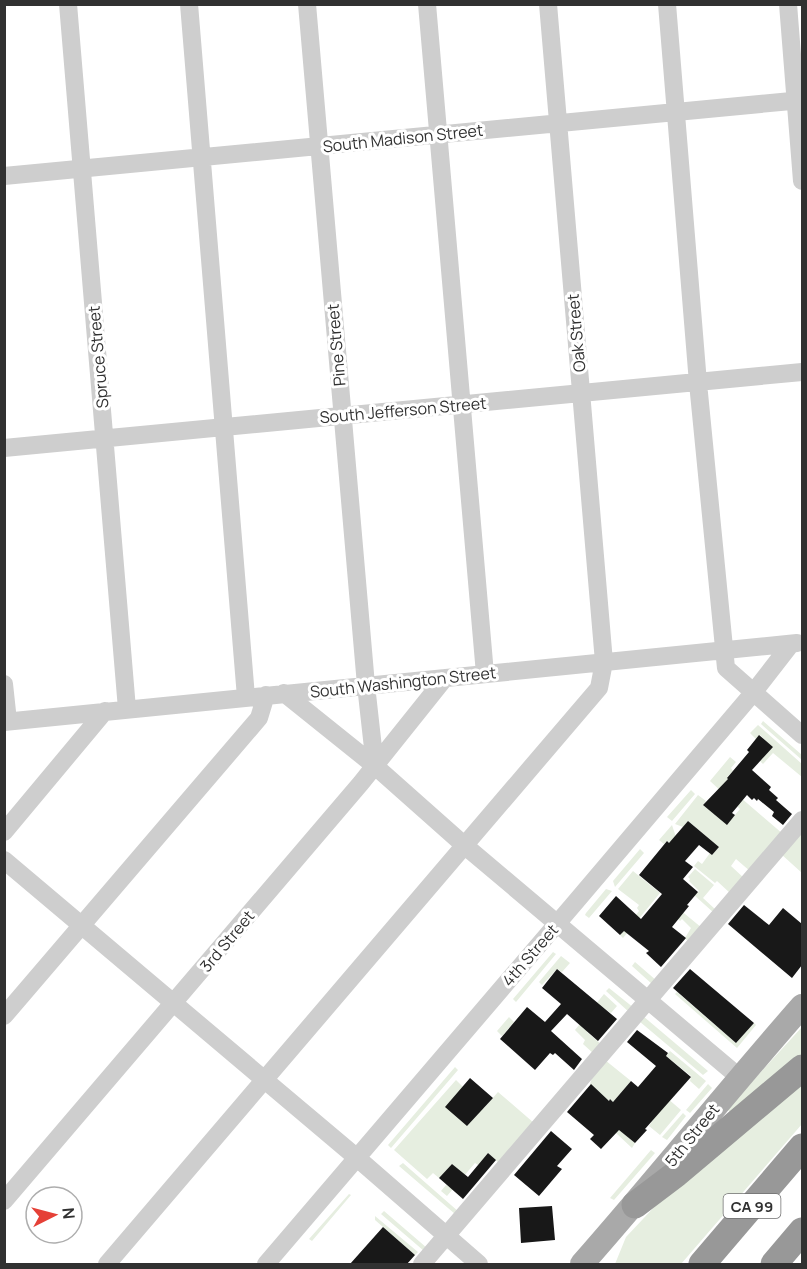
<svg xmlns="http://www.w3.org/2000/svg" width="807" height="1269" font-family="Manrope,sans-serif">
	<style>
		.green { fill: #e6eee0 }
		.building { fill: #181818 }
		.lines { fill: none; stroke-linecap: round; stroke-linejoin: round }
		.minor { stroke: #cecece; stroke-width: 18 }
		.major { stroke: #a9a9a9; stroke-width: 24 }
		.highway { stroke: #989898; stroke-width: 27 }
		.labels { text-anchor: middle; dominant-baseline: central; stroke-width: 6; stroke-linejoin: round; paint-order: stroke }
		.shield { fill: #fff; stroke: #6f6f6f; stroke-width: 1.5 }
		.shield-label { font-size: 15px; font-weight: bold; fill: #313131 }
		.street-label { font-size: 16px; fill: #313131; stroke: #fff }
	</style>
	<rect width="100%" height="100%" fill="#fff"/>
	<path class="green" d="M763 721 802 755V760L761 724Z
		M758 725 802 764V777L773 753 763 764 760 761 772 747 760 735 756 739 750 733Z
		M730 757 736 762 731 768 733 771 727 777 730 780 726 785 783 834 751 872 736 859 731 866 745 879 730 893 717 881 715 883 694 866 698 861 702 864 710 853 712 855 719 847 688 821 683 827 675 824 698 795 706 801 703 805 727 824 740 809 710 781Z
		M691 790 695 794 672 821 667 817Z
		M672 825 676 837 690 853V856L672 841 669 843 667 841 664 844 659 840Z
		M802 829V873L781 854Z
		M640 849 644 853 615 887 613 881Z
		M695 869 714 885 703 898 716 910 714 913 684 886 695 895 699 891 689 881 690 879 688 877Z
		M633 871 660 893 623 938 620 935 639 911 637 908 639 905 618 889Z
		M606 889 612 891 589 918 585 915 586 913Z
		M679 909 702 928 689 943 685 938 691 928 682 919 680 921 674 915Z
		M553 952 556 954 516 1002 513 999Z
		M561 956 570 963 562 972 557 969 542 985 539 982Z
		M635 962 657 981 652 984 632 966Z
		M609 988 634 1008 630 1013 606 991Z
		M677 992 736 1043 754 1023 756 1025 737 1048 675 994Z
		M604 994 617 1006 611 1013 605 1009 587 1032 602 1045 594 1054 583 1044 585 1040 575 1030Z
		M643 1016 708 1071 703 1075 639 1021Z
		M509 1017 514 1022 502 1036 497 1031Z
		M802 1027V1056L732 1114 727 1109Z
		M670 1051 706 1081 699 1089 690 1081 691 1076 666 1056Z
		M605 1060 631 1081 613 1102 610 1099 599 1113 635 1143 632 1148 587 1106 599 1092 590 1084 593 1075Z
		M455 1067 458 1070 391 1148 388 1145Z
		M802 1079V1124L681 1264H615L626 1237 659 1202Z
		M456 1080 484 1108 498 1092 534 1123 499 1163 488 1153 478 1165 475 1163 447 1196 441 1191 446 1185 451 1188 463 1174 452 1164 439 1178 433 1173 427 1179 394 1150Z
		M708 1084 712 1088 690 1113 686 1110Z
		M667 1098 681 1110 660 1135 649 1126Z
		M683 1113 686 1116 667 1140 662 1137Z
		M651 1150 655 1153 614 1200 610 1198Z
		M403 1163 459 1212 455 1214 399 1166Z
		M349 1194 351 1195 312 1241 309 1239Z
		M384 1211 427 1248 424 1251 381 1214Z
		M375 1216 418 1252 415 1255 375 1220Z"/>
	<path class="building" d="M759 735 773 747 752 770 771 787 769 790 778 798 776 800 792 814 783 825 772 816 774 812 758 799 757 801 754 798 752 800 747 795 732 813 735 815 727 825 703 805 728 779 727 778 749 752 747 750Z
		M688 821 719 847 712 855 699 845 685 861 693 867 683 879 698 892 687 905 689 906 672 927 686 938 661 967 646 953 649 951 624 931 620 935 599 916 616 896 641 919 662 894 639 875 667 841 669 843Z
		M744 905 769 925 783 908 802 924V965L792 978 728 924Z
		M557 969 617 1019 598 1041 567 1014 551 1031 582 1059 574 1070 555 1053 553 1055 550 1053 535 1070 500 1039 527 1007 545 1022 561 1004 542 988Z
		M690 969 754 1023 736 1043 673 988Z
		M637 1030 668 1053 666 1056 691 1077 645 1129 647 1130 635 1143 619 1130 601 1149 590 1139 594 1135 567 1112 591 1084 609 1101 610 1099 613 1102 631 1081 638 1087 656 1066 627 1042Z
		M470 1078 493 1098 467 1126 445 1107Z
		M551 1131 572 1149 557 1166 562 1169 539 1196 514 1175Z
		M488 1153 496 1160 463 1199 439 1178 452 1164 468 1177Z
		M552 1206 555 1240 521 1243 519 1208Z
		M383 1227 415 1255 407 1264H350Z"/>
	<g class="lines">
		<path class="minor" d="M68 4 127 709
			M189 4 246 697
			M307 4 366 685 375 766
			M427 4 485 674
			M667 4 698 383 726 668 802 735
			M788 4 802 181
			M4 176 802 100
			M4 448 802 372
			M4 684 8 721
			M284 693 375 766 464 845 739 1077
			M4 722 797 643
			M4 832 105 711
			M4 860 356 1157 479 1264
			M4 1016 259 718 266 695
			M4 1201 361 783 445 678
			M107 1264 599 688 604 662 548 4
			M266 1264 573 905 753 693 791 644
			M422 1264 802 820"/>
		<path class="major" d="M582 1264C657 1179 727 1091 802 1006"/>
		<path class="highway" d="M635 1205 676 1174 802 1068
			M702 1264 802 1147
			M774 1264 802 1231"/>
	</g>
	<g class="labels">
		<rect class="shield" x="723.5" y="1194" width="57" height="24" rx="4.5"/>
		<g class="shield-label">
			<text x="752" y="1206">CA 99</text>
		</g>
		<g class="street-label">
			<text transform="translate(403 138) rotate(-6)">South Madison Street</text>
			<text transform="translate(576 333) rotate(-95)">Oak Street</text>
			<text transform="translate(336 345) rotate(-95)">Pine Street</text>
			<text transform="translate(98 357) rotate(-95)">Spruce Street</text>
			<text transform="translate(403 410) rotate(-5)">South Jefferson Street</text>
			<text transform="translate(403 682) rotate(-6)">South Washington Street</text>
			<text transform="translate(227 941) rotate(-50)">3rd Street</text>
			<text transform="translate(530 955) rotate(-49)">4th Street</text>
			<text transform="translate(692 1135) rotate(-51)">5th Street</text>
		</g>
	</g>
	<rect width="807" height="1269" fill="none" stroke="#313131" stroke-width="12"/>
	<g transform="translate(54 1215) rotate(84)"><circle r="28" fill="#ffffff" stroke="#adadad" stroke-width="1.5"/>
	<path d="M0-4.5L10 22L0 15L-10 22Z" fill="#e54037"/>
	<text y="-9" font-size="16" font-weight="bold" text-anchor="middle" fill="#313131">N</text>
	</g>
</svg>
